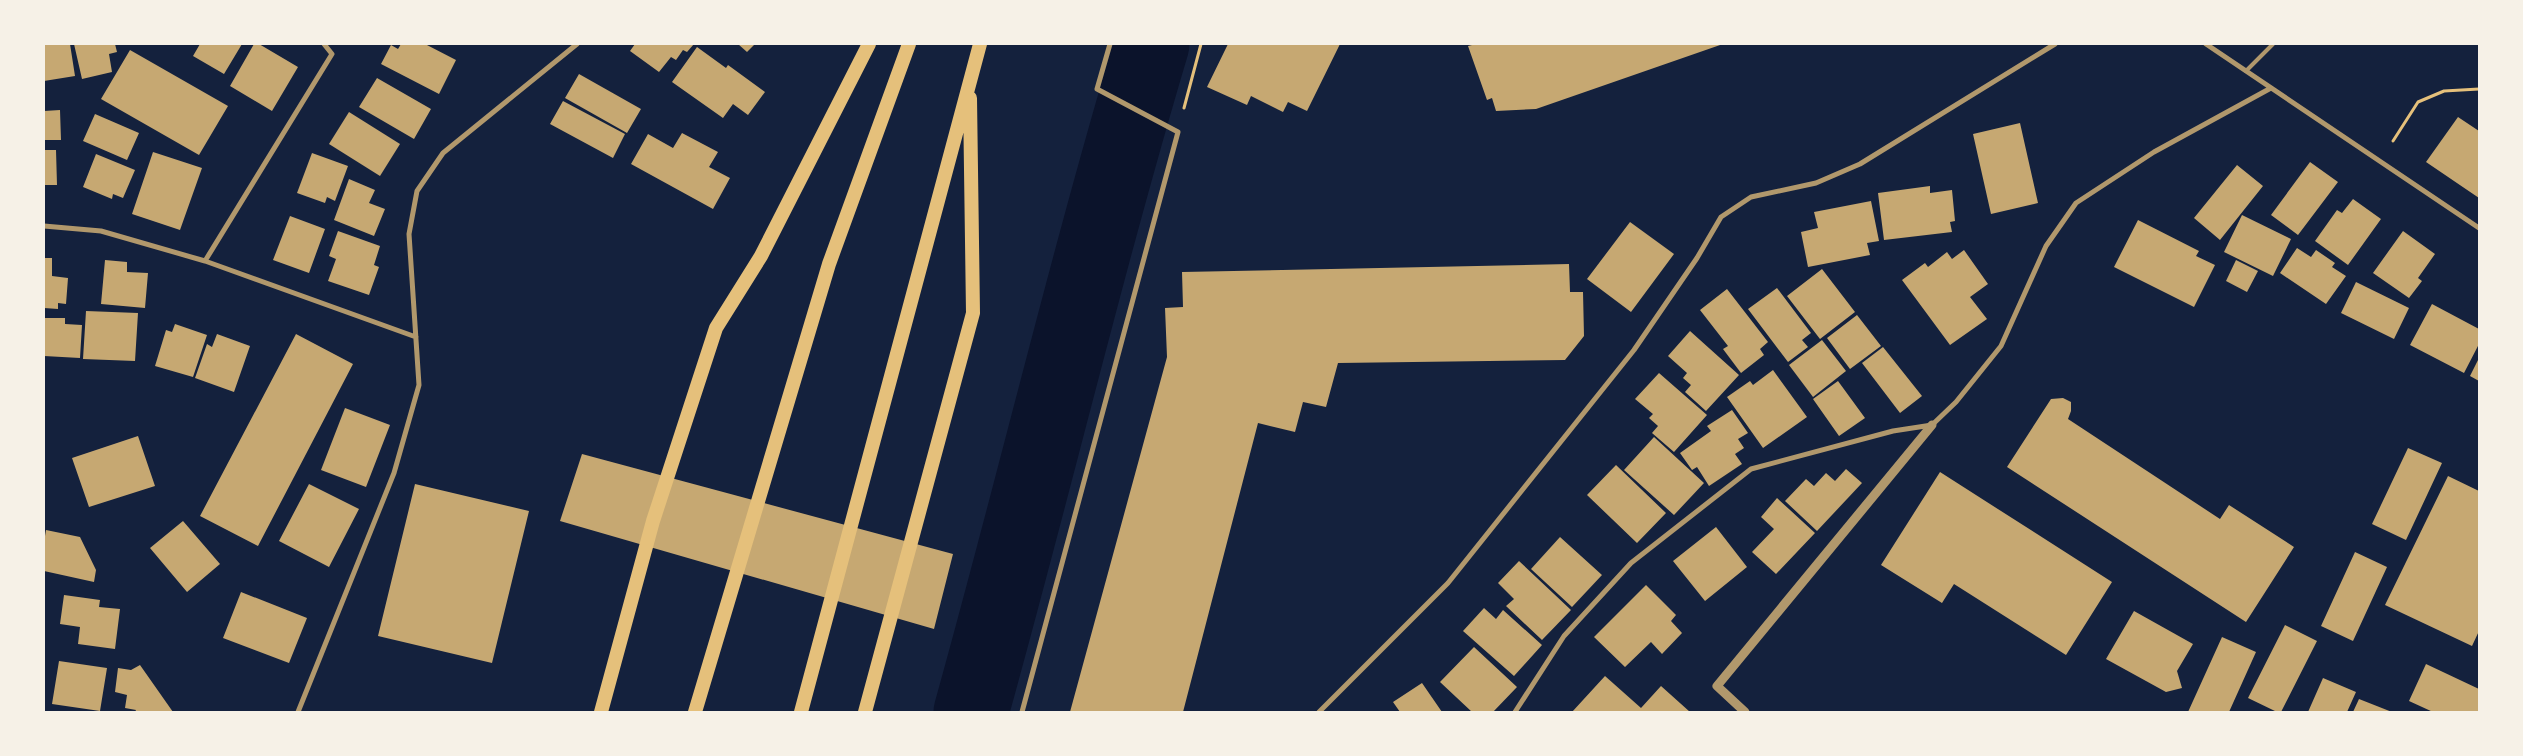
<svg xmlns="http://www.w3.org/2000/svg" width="2523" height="756" font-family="Manrope,sans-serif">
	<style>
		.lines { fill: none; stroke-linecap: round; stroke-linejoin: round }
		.river { stroke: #0b132b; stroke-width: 75 }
		.building { fill: #c6a872 }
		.path { stroke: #e5c07b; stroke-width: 3 }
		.service { stroke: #b1986c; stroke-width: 4 }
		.minor { stroke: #b1986c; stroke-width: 5 }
		.tertiary { stroke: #b1986c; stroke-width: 9 }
		.trunk { stroke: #e5c07b; stroke-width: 14 }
	</style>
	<rect width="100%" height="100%" fill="#14213d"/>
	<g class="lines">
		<path class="river" d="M971 712C1033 490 1086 265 1152 44"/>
	</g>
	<path class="building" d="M44 44H70L75 76 44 81Z
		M74 44H115L117 52 109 54 112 72 82 79Z
		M200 44H242L224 74 193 56Z
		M254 44H259L298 67 272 111 230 86Z
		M401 44H425L456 60 439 94 381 64 391 45 398 49Z
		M635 44H694L687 52 683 50 676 60 671 57 659 72 630 51Z
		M738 44H755L747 52Z
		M1228 44H1340L1307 111 1288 102 1283 112 1251 96 1247 105 1207 87Z
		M1476 44H1723L1536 109 1496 111 1492 98 1487 100 1468 46Z
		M697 47 726 68 728 65 765 92 748 115 733 104 723 118 672 82Z
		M130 50 228 106 199 155 101 99Z
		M579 74 641 109 627 133 565 98Z
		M377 78 431 109 414 139 359 107Z
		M563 101 625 134 613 158 550 124Z
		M60 110 61 140H44V111Z
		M349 112 400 144 380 176 329 144Z
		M95 114 139 133 127 160 83 141Z
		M2458 117 2479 131V198L2426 162Z
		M2020 123 2038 203 1991 214 1973 134Z
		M682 133 718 152 709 167 730 178 713 209 631 164 648 134 673 148Z
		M44 150H56L57 185H44Z
		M153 152 202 168 180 230 132 214Z
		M312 153 348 166 335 201 327 197 325 203 297 193Z
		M96 154 135 170 123 198 113 194 112 199 83 187Z
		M2310 162 2338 182 2298 235 2271 215Z
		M2237 165 2263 186 2220 240 2194 218Z
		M349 179 375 190 369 203 385 209 374 236 334 220Z
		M1930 186V193L1952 190 1955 221 1950 222 1952 232 1884 240 1878 193Z
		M2353 199 2381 219 2348 265 2315 241 2337 210 2342 213Z
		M1871 201 1879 241 1867 243 1870 255 1808 267 1801 232 1818 228 1814 212Z
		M2242 215 2291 239 2273 276 2224 252Z
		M290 216 325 229 309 273 273 260Z
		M2138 220 2199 251 2196 256 2215 265 2194 307 2114 267Z
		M1630 222 1674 254 1631 312 1587 279Z
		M338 231 380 246 374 265 379 267 369 295 328 281 336 259 329 256Z
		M2403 231 2435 254 2418 278 2422 281 2409 298 2373 273Z
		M2297 248 2311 257 2316 250 2335 263 2332 267 2346 276 2326 304 2280 273Z
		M1964 250 1988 284 1970 297 1987 319 1950 345 1902 280 1925 263 1928 267 1947 252 1952 259Z
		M44 258H52V276L68 278 66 304 58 303V309L44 308Z
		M105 260 127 262V272L148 273 145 308 101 304Z
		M2236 260 2258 271 2247 292 2226 281Z
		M1569 264 1570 292H1583L1584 336 1565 360 1338 363 1326 407 1303 402 1295 432 1258 423 1183 712H1070L1167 357 1165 308 1183 307 1182 272Z
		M1822 269 1855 312 1820 339 1787 296Z
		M2356 282 2409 308 2394 339 2341 313Z
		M1777 288 1811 333 1802 340 1808 347 1788 362 1748 309Z
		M1727 289 1768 342 1760 349 1764 355 1741 373 1723 349 1728 346 1700 310Z
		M2432 304 2479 329V344L2464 373 2410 345Z
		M86 311 138 313 135 361 83 359Z
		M1857 315 1881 346 1850 369 1827 338Z
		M44 318H65V324L82 325 80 358 44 356Z
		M175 324 207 335 193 377 155 366 166 330 172 332Z
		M1690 331 1739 375 1706 411 1685 392 1691 385 1683 378 1687 373 1668 356Z
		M217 334 250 346 234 392 195 378 207 344 212 347Z
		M296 334 353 364 258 546 200 516Z
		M1822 340 1846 371 1813 397 1789 365Z
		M1883 347 1922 396 1900 413 1862 363Z
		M2479 358V381L2470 376Z
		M1773 370 1807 417 1763 448 1727 397 1750 381 1753 385Z
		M1659 373 1707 415 1674 452 1652 433 1658 426 1649 418 1653 414 1635 399Z
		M1838 381 1865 418 1839 436 1813 399Z
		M2063 398 2071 402V411L2068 419 2220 519 2229 505 2294 547 2246 622 2007 467 2051 399Z
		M345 408 390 425 366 487 321 470Z
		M1732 410 1748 433 1738 439 1744 448 1735 454 1742 464 1709 486 1697 467 1692 470 1680 453 1711 431 1707 426Z
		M138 436 155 486 89 507 72 458Z
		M1654 437 1704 483 1674 515 1624 470Z
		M2408 448 2442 463 2406 540 2372 524Z
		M582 454 953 554 934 629 560 521Z
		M1616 465 1666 513 1637 543 1587 495Z
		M1846 469 1862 483 1817 531 1785 501 1806 479 1814 486 1826 473 1835 481Z
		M1940 472 2112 582 2066 655 1954 584 1942 603 1881 565Z
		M2448 476 2479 491V631L2472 646 2385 605Z
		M309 484 359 509 329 567 279 541Z
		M415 484 529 511 492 663 378 636Z
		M1777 498 1815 533 1776 574 1752 552 1774 529 1761 517Z
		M183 521 220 564 187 592 150 548Z
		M1716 527 1747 567 1705 601 1673 561Z
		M46 530 80 537 96 570 94 582 44 571V542Z
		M1560 537 1602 575 1572 607 1531 569Z
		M2355 552 2387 567 2353 641 2321 626Z
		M1519 561 1571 610 1542 640 1506 606 1514 599 1498 583Z
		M1646 585 1676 615 1671 621 1682 633 1662 654 1651 642 1625 667 1594 637Z
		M241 592 307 618 289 663 223 638Z
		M64 595 100 600 99 607 120 609 115 649 78 644 80 627 60 624Z
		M1484 608 1496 619 1503 610 1542 645 1514 676 1463 631Z
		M2134 611 2193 644 2177 671 2182 688 2166 692 2106 659Z
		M2285 625 2317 641 2281 712H2277L2248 698Z
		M2222 637 2256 652 2229 712H2188Z
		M1474 647 1517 687 1493 712H1472L1440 682Z
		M59 661 107 668 100 711 52 704Z
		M2426 664 2479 689V712H2433L2409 701Z
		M140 665 173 712H135L136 710 125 708 127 695 115 692 118 668 131 670Z
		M1605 676 1641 708 1661 686 1690 712H1572Z
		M2323 678 2356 692 2347 712H2308Z
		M1422 683 1442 712H1400L1393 702Z
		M2359 699 2392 712H2353Z"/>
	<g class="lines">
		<path class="path" d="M1184 108 1201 44
			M2393 141 2418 102 2444 91 2479 89"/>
		<path class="service" d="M2246 71 2273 44"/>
		<path class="minor" d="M324 44 332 54 205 261 416 337
			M2206 44 2479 228
			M44 226 101 231 205 261
			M298 712 394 473 419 385 409 234 417 191 443 153 577 44
			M1022 712 1178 132 1097 89 1110 44
			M1319 712 1448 583 1634 350 1697 258 1721 217 1751 197 1816 183 1860 164 2055 44
			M1515 712 1564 636 1631 563 1751 469 1893 431 1932 425 1956 402 2001 346 2046 246 2076 203 2154 152 2271 88"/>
		<path class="tertiary" d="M1745 712 1717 686 1932 425"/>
		<path class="trunk" d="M601 712 653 521 716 328 761 256 869 44
			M695 712 829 264 909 44
			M801 712 980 44
			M865 712 973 313 970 98"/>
	</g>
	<rect width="2523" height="756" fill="none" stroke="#f6f1e7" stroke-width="90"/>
</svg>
